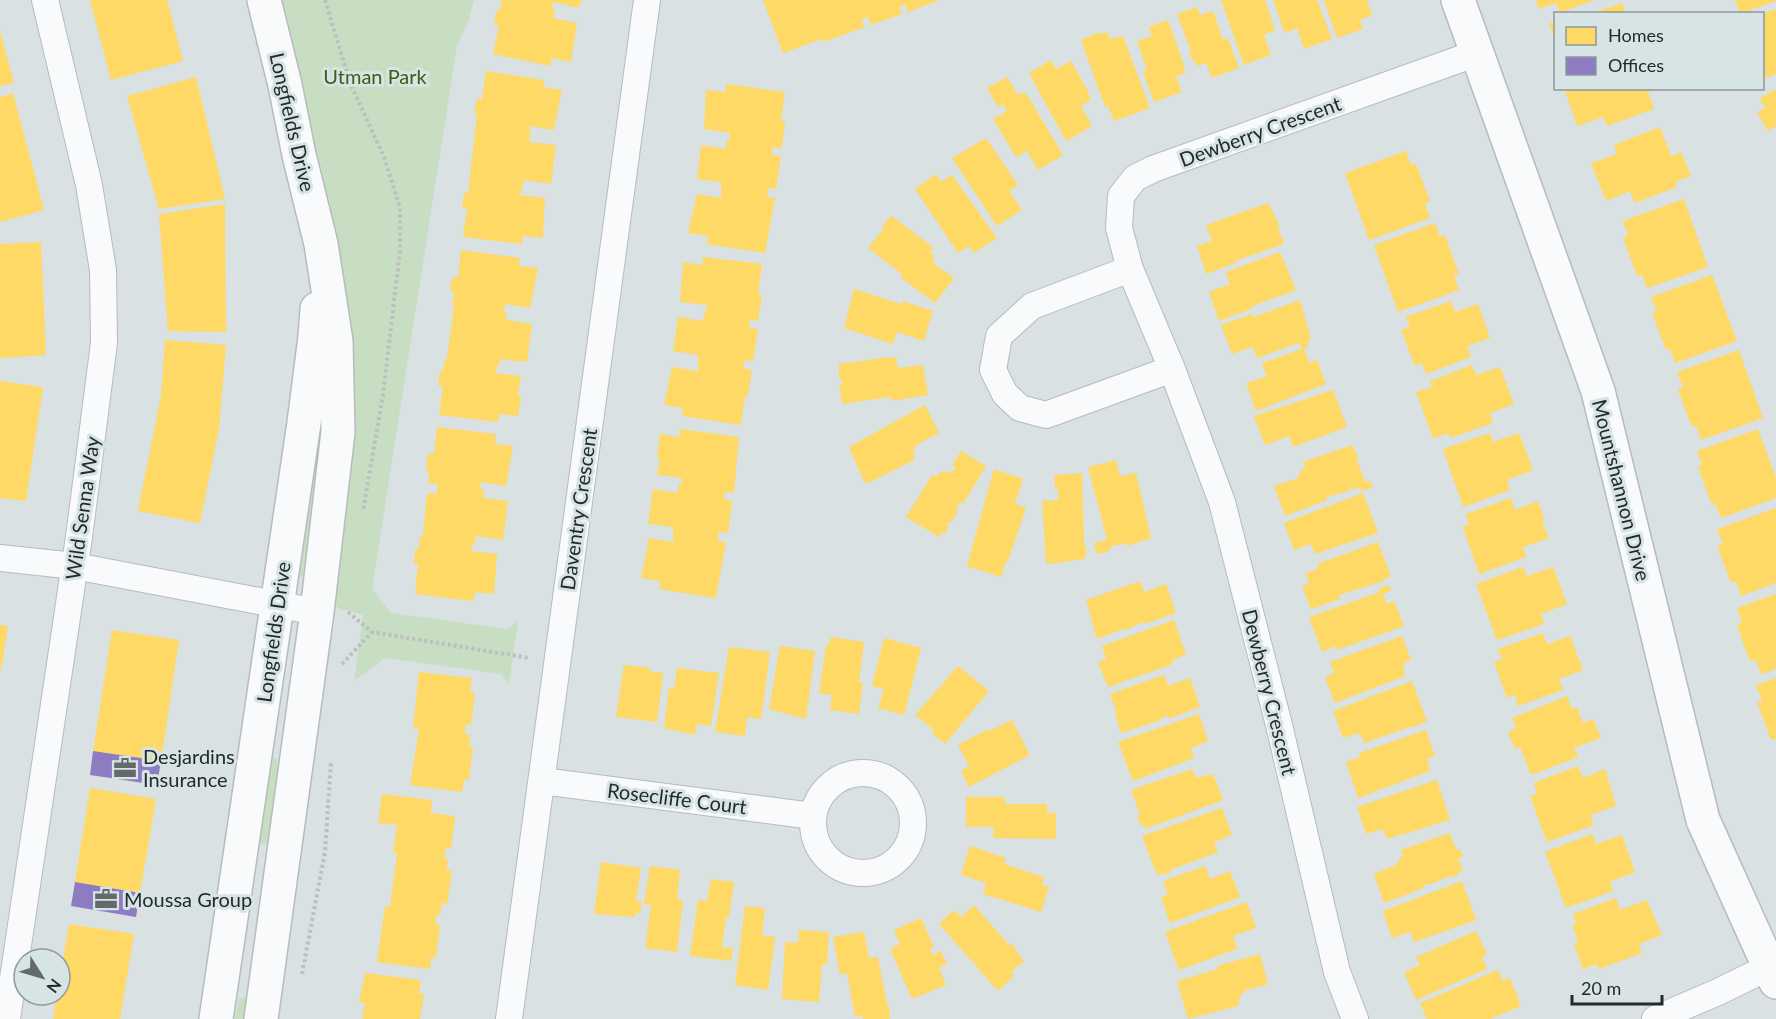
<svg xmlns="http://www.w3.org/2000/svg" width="1776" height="1019" font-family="Lato,sans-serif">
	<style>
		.green { fill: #c8dec2 }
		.homes { fill: #ffd966 }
		.offices { fill: #8e7cc3 }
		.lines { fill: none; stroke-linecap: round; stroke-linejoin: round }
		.minor-casing { stroke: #b6bbbc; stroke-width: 28 }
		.tertiary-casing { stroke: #b6bbbc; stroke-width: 36 }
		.path { stroke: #bcbfbf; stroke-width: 4; stroke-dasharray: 3 3; stroke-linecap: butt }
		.minor { stroke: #f9fafb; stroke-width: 26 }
		.tertiary { stroke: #f9fafb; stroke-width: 33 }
		.labels { text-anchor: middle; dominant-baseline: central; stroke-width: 6; stroke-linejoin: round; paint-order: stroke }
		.park-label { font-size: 20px; fill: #35620f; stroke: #d7e4e5 }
		.street-label { font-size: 20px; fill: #24292a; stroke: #d7e4e5 }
		.poi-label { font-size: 20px; fill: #24292a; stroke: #d7e4e5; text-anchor: start }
	</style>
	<rect width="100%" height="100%" fill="#dae1e2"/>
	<path class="green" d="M277 0H474L468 22 457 46 372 589 391 613 507 629 518 621 509 684 501 674 385 658 354 681 363 615 335 607 355 430 348 339Z
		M316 463H320L309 568 303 577H299L295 574 309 467Z
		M269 758 277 759 279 808 269 845 261 844 258 840Z
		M242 997 251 999 252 1019H235L239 999Z"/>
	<path class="homes" d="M90 0H167L183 61 111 80Z
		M504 0H581L579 8 553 2 552 9H555L553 18 577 23 571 62 552 58 550 66 493 54 499 26 494 24 497 10 500 11 501 1Z
		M763 0H939L908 12 905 4 899 7 902 14 871 25 868 17 861 20 865 27 823 42 822 39 783 53Z
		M1221 0H1265L1275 30 1264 35 1271 55 1244 65Z
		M1273 0H1317L1332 39 1304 49 1297 28 1285 33Z
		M1324 0H1367L1372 15 1360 20 1363 29 1337 38Z
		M1536 0H1594L1560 13 1556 3 1539 9Z
		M1735 0H1776V1L1740 14Z
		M1622 3 1626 14H1592V13Z
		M1197 7 1200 15 1213 11 1223 40 1228 38 1239 68 1212 78 1206 63 1197 66 1195 60 1192 61 1189 51H1191L1177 14Z
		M1776 9V74L1762 79V14Z
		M1168 20 1185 68H1183L1185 73 1176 76 1182 92 1154 102 1143 72 1147 70 1137 41 1152 36 1149 27Z
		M1556 21V41H1555L1549 23Z
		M0 31 14 83 0 86Z
		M1107 32 1110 39 1123 36 1150 108 1114 121 1108 106 1105 107 1081 40 1097 33 1098 34Z
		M1051 60 1056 69 1071 61 1089 93 1088 94 1091 100 1081 106 1092 126 1066 141 1029 73Z
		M486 71 544 80 543 87 562 90 554 130 530 126 529 133H531L529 142 556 145 551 184 524 180 520 195 545 198 543 238 523 236 522 244 463 237 467 208H462L464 193H468L477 114 474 113 477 99H482Z
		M196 77 225 199 159 209 127 96Z
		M1007 77 1018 95 1024 92 1029 98 1063 155 1038 170 1027 151 1016 157 993 119 1007 111 1003 104 998 107 987 88Z
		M726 84 785 92 781 121H785L782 148 773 147 772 155 781 156 776 189 768 188 767 197 775 198 765 253 707 244 708 236 688 233 697 194 721 198V182L697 179 701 145 726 149 727 140 729 141 730 133 704 129 706 90 726 92Z
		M1564 88H1647L1654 109 1607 126 1603 117 1577 126Z
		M1776 89V126L1768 131 1757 112 1765 108 1760 98Z
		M13 93 44 210 0 222V97Z
		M1660 127 1671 156 1681 152 1691 176 1675 182 1677 187 1635 203 1630 191 1606 201 1591 163 1617 154 1614 145Z
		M986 138 1018 185 1009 191 1022 210 997 226 952 158Z
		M1406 151 1411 165 1416 164 1430 201 1425 203 1430 218 1369 240 1345 173Z
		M936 174 941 182 952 175 997 238 974 253 969 246 958 253 915 189Z
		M1684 199 1708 267 1647 288 1642 274 1637 276 1623 238 1628 236 1623 221Z
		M1268 203 1279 224 1278 227 1284 244 1235 261 1236 263 1206 274 1197 246 1212 241 1206 225Z
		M225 204 226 332 168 331 159 214Z
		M892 216 933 247 930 252 934 255 933 263 954 278 935 303 900 277 902 274 868 248 884 228 882 227 889 218Z
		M1435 223 1440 237 1445 235 1459 274 1454 275 1459 290 1398 312 1374 245Z
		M41 242 46 355 0 358V244Z
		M461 250 520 258 519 266 538 268 530 308 505 304 504 313 507 312 506 320 532 324 527 362 500 359 499 366H497L496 373 521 376 518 395 521 396 518 416 499 414 498 422 439 415 443 386H438L440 371H443L445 359H447L454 305H452L454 292 450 291 452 277 458 278Z
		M1280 252 1296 290 1250 307 1251 309 1219 321 1209 292 1230 284 1226 272Z
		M703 257 762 264 758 294 762 295 758 321 750 320 749 328 758 329 753 361 745 360 743 368 752 370 748 396H745L741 425 682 416 683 408 664 405 672 367 698 371V355L673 351 678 317 703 321 704 312 706 313 707 305 680 302 683 262 702 265Z
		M1712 275 1737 341 1675 363 1670 349 1666 350 1652 313 1657 311 1651 297Z
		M854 289 901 304 902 301 933 311 924 341 897 332 893 344 844 328Z
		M1300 300 1311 339 1308 340V347L1304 348 1309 363 1317 360 1326 384 1256 411 1246 383 1267 376 1262 363 1302 349 1301 346 1299 343 1257 358 1253 347 1232 354 1221 325 1252 314 1254 317Z
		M1451 301 1455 312 1478 304 1490 338 1467 346 1471 357 1426 374 1422 363 1415 366 1401 330 1410 327 1406 317Z
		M165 340 226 345 219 429 200 523 138 511 161 396Z
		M1739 350 1763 418 1701 440 1696 425 1692 427 1684 406 1678 389 1683 387 1677 372Z
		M890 357V358H896L898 368 923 365 928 395 891 401V397L842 404 839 385H843L841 379 839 380V364Z
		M1472 365 1476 375 1500 367 1514 404 1490 413 1493 423 1450 438 1449 433 1433 438 1416 392 1432 387 1430 381Z
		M0 381 43 387 26 501 0 498Z
		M1333 390 1347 427 1293 447 1289 436 1265 445 1254 416Z
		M925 405 939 433 916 445 913 454 915 458 914 460 868 483 864 482 849 447Z
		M437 427 496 434 495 444 513 446 506 486 481 482 480 489H484L483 498 508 501 503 540 476 536 475 545 472 544 471 551 497 554 494 594 475 592 473 601 415 594 418 564H414L415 549H419L420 536 423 537 427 493 436 494 438 484 428 483 429 471 426 470 428 453 434 454Z
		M680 429 739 437 734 493 725 492 724 500H732L728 533 719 532 718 541 726 542 716 598 659 589 660 581 641 578 649 538 673 542V527L648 524 653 489 677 493 679 484 681 485 682 478 657 475 660 458H657L660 434 679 437Z
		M1758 429 1776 478V498L1721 518 1715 503 1712 505 1698 467 1702 465 1697 451Z
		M1490 433 1493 442 1519 433 1533 470 1507 480 1510 490 1463 507 1443 449Z
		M1352 445 1359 458H1356L1365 482 1370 480 1373 487 1361 491 1360 488 1352 490V488L1348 489 1349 491 1326 497 1327 500 1285 516 1274 486 1298 478 1301 470 1306 467 1303 462Z
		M961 451 986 466 963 504 960 502 956 509 958 511 951 523 949 521 946 526 949 527 945 534 942 532 939 537 906 517 933 474 937 477 939 473 948 471 952 473 956 468 952 465Z
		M1116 460 1120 476 1136 473 1151 538 1128 546 1126 543 1109 547 1110 551 1097 554 1094 543 1107 540 1088 467Z
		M994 469 1023 479 1015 504 1026 508 1008 561H1006L1001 577 967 566Z
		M1082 473 1084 541 1087 553 1085 554V559L1049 564 1046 562 1042 501 1058 500V488L1055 489 1054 475Z
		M1363 493 1378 533 1315 554 1311 544 1294 550 1284 523Z
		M1511 498 1515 510 1538 501 1545 521 1542 522 1549 538 1523 547 1526 557 1479 574 1463 527 1469 524 1466 514Z
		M1776 508V583L1741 596 1736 581 1731 583 1717 546 1723 544 1717 529Z
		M1378 542 1391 577 1383 579 1384 581 1339 595 1340 599 1311 609 1302 586 1309 584 1306 573 1319 568 1317 564Z
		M1523 567 1527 576 1553 567 1567 604 1541 614 1544 624 1497 640 1476 584Z
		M1140 581 1144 592 1166 584 1176 613 1145 624 1144 622 1136 625 1124 631 1123 629 1097 639 1086 600Z
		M1388 585 1391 591 1383 594 1387 604 1394 601 1404 626 1337 650 1336 646 1322 652 1309 617 1380 592 1378 589Z
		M1776 594V669L1761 674 1756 660 1750 661 1743 643 1737 624 1742 622 1737 608Z
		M1174 620 1186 655 1172 660 1173 664 1108 687 1098 662 1106 659 1102 646Z
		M0 625 8 626 1 671 0 670Z
		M112 630 179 640 161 761 93 751Z
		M1543 633 1547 644 1570 636 1583 670 1559 679 1563 690 1518 706 1515 695 1507 698 1494 662 1502 659 1498 649Z
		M1402 636 1411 660 1403 664 1405 676 1335 703 1325 677 1334 673 1330 662Z
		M831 637 864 642 859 682H863L859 714 830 710 832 695 819 693 826 645H829Z
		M884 638 921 648 904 715 878 708 884 689 872 686Z
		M780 646 815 651 806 719 769 709Z
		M729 647 770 652 761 719 747 717 745 736 715 732Z
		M624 665 650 668 649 671 663 673 657 722 616 717Z
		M958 666 989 691 945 744 932 733 934 730 915 715Z
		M677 668 719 673 711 726 697 724 695 735 664 728 669 688 674 689Z
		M419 672 472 678 470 691 475 692 471 725 466 724 465 734 470 735 469 747H473L469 780 464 779 462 792 410 785 419 729 413 728Z
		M1164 675 1168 686 1190 678 1200 707 1168 719V716L1160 718 1161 720 1121 733 1115 714 1117 713 1110 694Z
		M1776 678V738L1771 740 1757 702 1762 701 1756 685Z
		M1412 681 1427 721 1414 727 1413 726 1364 743 1360 733 1343 738 1333 711Z
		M1567 696 1572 709 1577 707 1583 723 1593 719 1601 738 1574 748 1578 757 1531 775 1520 747 1515 749 1508 732 1516 728 1512 718Z
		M1199 714 1208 741 1191 748 1194 758 1133 781 1118 742Z
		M1012 720 1030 755 969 787 961 771 969 766 958 745 988 729 989 731Z
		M1426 730 1435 756 1427 758 1430 771 1358 798 1346 762 1360 757 1359 754 1365 751Z
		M1578 766 1583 778 1605 769 1616 806 1590 815 1594 825 1547 842 1530 796 1537 794 1534 783Z
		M1192 769 1196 778 1213 774 1223 800 1145 829 1144 825 1141 826 1137 816 1140 815 1131 790Z
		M1437 780 1450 820 1387 839 1383 829 1366 834 1357 807Z
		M90 788 156 799 140 893 75 882Z
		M382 794 432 800 431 813 455 816 451 849 446 848 444 859H448L447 870 452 871 447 904 442 903 440 915 437 914 435 924 440 925 436 958 431 957 430 969 377 962 385 906 390 907 397 853 393 852 397 825 378 823Z
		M966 797H1005V804H1047V813H1056V839L993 838 994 827H966Z
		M1222 808 1232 835 1214 842 1218 852 1170 870 1171 872 1163 875V873L1157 875 1142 836Z
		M1449 833 1456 848 1455 851 1460 849 1463 857 1458 858 1463 871 1457 873 1458 875 1449 878V876L1434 883 1423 885 1424 888 1384 903 1374 874 1396 865 1401 857 1403 856 1401 850Z
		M1592 834 1596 844 1622 835 1635 872 1610 882 1613 891 1566 908 1545 852Z
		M970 846 1006 858 1004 864 1044 877 1042 885 1049 887 1041 912 983 894 986 883 961 875Z
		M601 862 641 868 636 901 642 902 640 913H635L634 917 594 914Z
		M650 866 680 870 677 899 683 900 677 952 645 948 651 905 644 904Z
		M1205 866 1210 879 1230 871 1240 897 1170 923 1161 897 1168 894 1163 881Z
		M711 879 734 882 729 918 726 917 722 947 733 948 731 961 690 956 698 900 707 901Z
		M1462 881 1476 920 1414 942 1410 932 1392 938 1383 911Z
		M1616 898 1620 910 1647 900 1662 935 1639 944 1642 953 1599 969 1597 964 1583 969 1574 944 1578 942 1572 925 1576 924 1573 914Z
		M1247 902 1256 928 1233 936 1237 949 1179 970 1165 932Z
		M974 905 1010 946 1012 944 1024 961 1011 972 1014 976 998 991 939 924 954 910 961 917Z
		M745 906 765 908 762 935 775 937 768 990 735 985Z
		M921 918 934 947 930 949 933 955 941 951 947 964 939 968 946 985 912 999 890 949 900 944 894 930Z
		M69 924 134 934 120 1019H53L57 995H60V977Z
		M799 930 829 932 827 964H822L819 1002 782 999 785 942 798 943Z
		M1476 931 1487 954 1482 957 1487 969 1416 1000 1404 972 1420 965 1416 957Z
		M864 932 869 958 878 957 887 1005H889L890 1019H863V1016L855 1017 847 973 840 975 833 937Z
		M1260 954 1268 984 1244 991 1239 999 1238 1006 1188 1019 1177 981 1218 969 1217 966Z
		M1498 970 1503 981 1509 978 1518 996H1517L1521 1006 1490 1019H1427L1420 1003Z
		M365 973 421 980 419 993 424 994 420 1019H362L365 1003 359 1002Z"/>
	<path class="offices" d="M93 751 161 761 157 785 90 775Z
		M75 882 140 893 136 917 71 906Z"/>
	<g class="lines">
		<g class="minor-casing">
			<path id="minor" d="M1130 269 1032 306 999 336 993 370 1005 394 1020 408 1046 415 1172 369
				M0 558 75 566 317 612
				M813 823a50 50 0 1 1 100 0a50 50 0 1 1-100 0Z
				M542 781 813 816
				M7 1019 79 537 104 343 103 270 89 185 45 0
				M509 1019 647 0
				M1355 1019 1337 972 1279 725 1222 502 1172 369 1130 269 1119 228 1121 196 1135 178 1153 169 1477 53
				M1655 1019 1718 992 1769 967"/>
		</g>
		<g class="tertiary-casing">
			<path id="tertiary" d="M1458 0 1598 391 1703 820 1776 982
				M216 1019 304 423 315 337 317 309
				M261 1019 317 612 338 432 336 341 321 244 299 155 285 85 264 0"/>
		</g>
		<path class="path" d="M325 0 350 83 384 157 400 208V251L383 395 363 511
			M348 612 372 632 529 658
			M342 664 372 632
			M302 974 325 852 331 762"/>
		<use href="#minor" class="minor"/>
		<use href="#tertiary" class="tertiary"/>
	</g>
	<defs>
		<g id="office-bare" transform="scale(1.8)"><path d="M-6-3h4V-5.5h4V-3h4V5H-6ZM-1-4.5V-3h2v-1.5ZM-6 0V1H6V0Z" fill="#64696a" stroke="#d7e4e5" stroke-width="2.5" paint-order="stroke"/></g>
	</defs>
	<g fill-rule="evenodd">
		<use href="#office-bare" x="125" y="768"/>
		<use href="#office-bare" x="106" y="899"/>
	</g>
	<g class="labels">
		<g class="park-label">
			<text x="375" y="76">Utman Park</text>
		</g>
		<g class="street-label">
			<text transform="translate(293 122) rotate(77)">Longfields Drive</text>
			<text transform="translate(1260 131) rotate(-20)">Dewberry Crescent</text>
			<text transform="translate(1622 490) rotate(76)">Mountshannon Drive</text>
			<text transform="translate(82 508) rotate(-82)">Wild Senna Way</text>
			<text transform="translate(578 509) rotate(-82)">Daventry Crescent</text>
			<text transform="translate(273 632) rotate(-82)">Longfields Drive</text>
			<text transform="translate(1270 692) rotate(76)">Dewberry Crescent</text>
			<text transform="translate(677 798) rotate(7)">Rosecliffe Court</text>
		</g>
		<g class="poi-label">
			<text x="143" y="756">Desjardins<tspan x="143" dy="23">Insurance</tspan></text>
			<text x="124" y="899">Moussa Group</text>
		</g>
	</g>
	<rect x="1554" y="12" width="210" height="78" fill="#d7e4e5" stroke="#8f999a" stroke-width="1.5"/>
	<rect x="1566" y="27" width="30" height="18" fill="#ffd966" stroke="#8f999a" stroke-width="1.5"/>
	<text x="1608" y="42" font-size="18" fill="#24292a">Homes</text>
	<rect x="1566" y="57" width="30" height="18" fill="#8e7cc3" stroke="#8f999a" stroke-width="1.5"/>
	<text x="1608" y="72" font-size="18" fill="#24292a">Offices</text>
	<g transform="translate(42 977) rotate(127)"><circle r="28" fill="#d7e4e5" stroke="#8f999a" stroke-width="1.5"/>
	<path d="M0-4.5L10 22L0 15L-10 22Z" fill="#64696a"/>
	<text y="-9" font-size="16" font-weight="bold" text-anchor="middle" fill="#24292a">N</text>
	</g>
	<path d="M1572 995v9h90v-9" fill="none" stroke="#24292a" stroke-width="3"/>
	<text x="1581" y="995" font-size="18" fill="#24292a" stroke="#d7e4e5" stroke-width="4.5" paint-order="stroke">20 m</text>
</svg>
